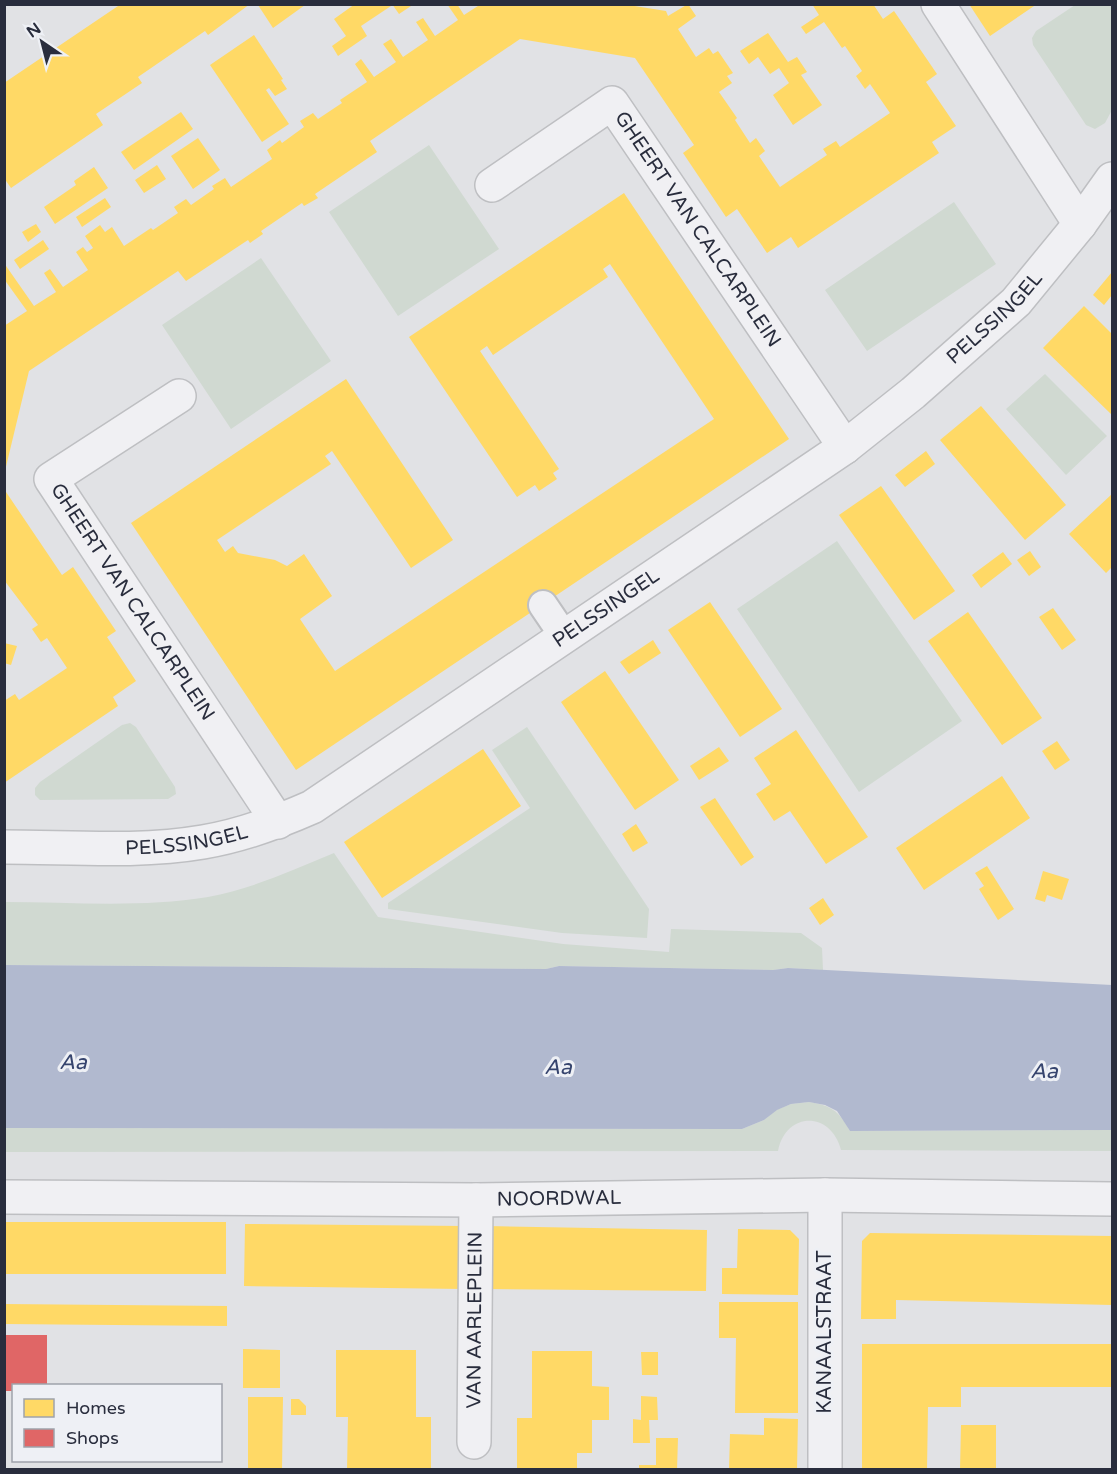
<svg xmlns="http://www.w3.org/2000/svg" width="1117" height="1474" font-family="'Varela Round',sans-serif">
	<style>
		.green { fill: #d0d9d1 }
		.water { fill: #b1b9cf }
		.homes { fill: #ffd966 }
		.shops { fill: #e06666 }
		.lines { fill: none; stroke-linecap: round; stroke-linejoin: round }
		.pedestrian-casing { stroke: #bebfc2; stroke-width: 32 }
		.minor-casing { stroke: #bebfc2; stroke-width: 36 }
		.pedestrian { stroke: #f0f0f3; stroke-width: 28 }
		.minor { stroke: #f0f0f3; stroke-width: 33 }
		.labels { text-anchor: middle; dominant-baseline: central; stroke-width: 6; stroke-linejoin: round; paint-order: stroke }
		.street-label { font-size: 20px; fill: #292d3d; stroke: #eef0f5 }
		.water-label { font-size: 21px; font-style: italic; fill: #36446e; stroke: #eef0f5 }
	</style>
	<rect width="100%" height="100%" fill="#e1e2e5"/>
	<path class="green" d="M1075 5H1112V110L1105 123 1095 129 1086 125 1033 45 1032 38 1036 31Z
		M429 145 499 249 398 316 329 212Z
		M954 202 996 264 867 351 825 290Z
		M261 258 331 361 231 429 162 325Z
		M1045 374 1107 436 1066 475 1006 409Z
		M837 541 962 721 859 792 737 609Z
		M130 723 136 727 175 787 176 794 168 799 40 800 35 795V788L40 782 122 725Z
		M527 727 649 909 647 938 562 933 388 909V903L530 808 492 750Z
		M334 853 378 917 563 944 669 952 671 929 801 933 822 948 823 970 788 968 773 970 559 966 546 969 5 965V902C71 902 141 908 208 897 252 889 293 870 334 853Z
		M809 1102C832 1106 838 1110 850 1131L1112 1130V1151L841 1150C831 1111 786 1111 778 1151L5 1152 4 1128 742 1129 764 1120 776 1110 791 1104Z"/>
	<path class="water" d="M5 965 546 969 559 966 773 970 788 968 1112 985V1130L850 1131 837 1111 825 1105 809 1102 791 1104 777 1110 764 1120 742 1129 5 1128Z"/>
	<path class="homes" d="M121 4H250L208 35 205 31 138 77 142 83 96 114 103 125 11 188 4 178V83Z
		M355 4 391 6 361 26 367 36 338 56 332 46 346 36 334 19Z
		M392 4H414L399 14Z
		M447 4H457L464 15 481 4H622L666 11 668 16 688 4 696 16 678 29 696 57 709 48 713 54 718 51 733 73 727 76 732 83 719 92 737 118 735 120 750 143 756 138 765 151 759 156 780 187 827 155 823 149 836 141 840 147 890 113 870 84 865 89 856 76 862 71 845 46 842 48 824 22 806 34 801 27 819 15 812 4H873L883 19 894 11 937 74 926 82 956 126 932 142 939 153 798 248 791 237 767 253 737 209 726 217 683 153 694 145 635 58 520 39 370 141 377 152 315 194 318 198 304 206 302 203 261 231 263 234 250 243 248 240 186 281 178 271 29 371 4 475V326L27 311 4 279V263L34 306 56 292 44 273 50 269 63 287 88 270 76 252 83 247 87 252 93 248 85 236 100 225 105 232 112 227 124 246 151 228 153 230 178 213 174 207 186 199 191 205 214 189 212 186 225 178 231 187 272 159 267 150 280 140 282 143 304 127 300 121 313 113 318 119 342 103 340 100 367 82 355 64 361 59 374 77 396 62 383 44 391 39 403 57 428 40 416 22 423 18 435 36 458 20Z
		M969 4H1037L990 36Z
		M258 5H305L273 28Z
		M768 33 788 62 797 57 807 72 801 75 822 105 793 125 773 95 789 83 779 68 770 74 758 57 749 64 740 51Z
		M254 35 283 79 281 80 287 89 275 96 269 88 266 90 289 124 262 142 210 65Z
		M181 112 193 129 134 170 121 152Z
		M198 138 220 170 193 189 171 156Z
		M157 165 166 179 144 193 135 180Z
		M94 167 108 188 55 224 44 207 76 185 74 181Z
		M624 193 789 439 296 770 131 523 346 379 453 540 411 568 332 451 325 456 331 464 217 540 225 552 233 546 238 553 275 560 287 566 304 554 332 596 300 619 335 671 714 419 610 264 603 269 608 277 493 355 487 346 480 351 559 469 553 473 557 479 539 491 535 485 517 497 409 337Z
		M105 198 111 207 82 227 76 217Z
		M36 224 41 232 28 242 22 232Z
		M43 240 49 249 20 269 14 260Z
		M1112 272V295L1104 305 1093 295Z
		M1084 306 1112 334V415L1043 348Z
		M981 406 1066 505 1025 540 940 440Z
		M926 451 935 464 905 487 895 475Z
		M881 486 955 591 914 620 839 515Z
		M4 489 62 575 73 567 116 631 107 637 136 681 113 697 118 706 4 783V709L6 708 4 701 15 694 19 700 67 668 47 638 41 642 32 629 38 625 4 580Z
		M1112 494V567L1106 573 1069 534Z
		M1030 551 1041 567 1029 576 1017 560Z
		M1003 552 1012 564 981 588 972 575Z
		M710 602 782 709 740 737 668 630Z
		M1053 608 1076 640 1062 650 1039 617Z
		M968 612 1042 718 1002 745 928 641Z
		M653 640 661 653 629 674 620 662Z
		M4 643 17 646 11 665 4 663Z
		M605 671 679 780 635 810 561 702Z
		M796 730 868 837 826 864 790 811 774 821 756 794 771 784 754 758Z
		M1057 741 1070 760 1055 770 1042 751Z
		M719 747 729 761 699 780 690 766Z
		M483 749 521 806 382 898 344 842Z
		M1002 776 1030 818 924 890 896 848Z
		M715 798 754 857 741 866 700 807Z
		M636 824 648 843 633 852 622 834Z
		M987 866 1014 909 998 920 979 889 984 886 975 873Z
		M1043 871 1069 879 1062 900 1047 895 1045 902 1035 899Z
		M823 898 834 915 820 925 809 908Z
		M4 1222H226V1274H4Z
		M245 1224 464 1226 463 1289 244 1286Z
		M487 1226 707 1230 706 1291 486 1289Z
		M738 1229 790 1230 799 1239 798 1295 722 1294V1268H737Z
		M870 1233 1112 1236V1305L896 1300V1319H861L862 1241Z
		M719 1302H798V1413H735L736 1338H719Z
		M4 1304 227 1306V1326L4 1324Z
		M862 1344H1112V1387H961V1407H928L927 1470H862Z
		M243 1349 280 1350V1388H243Z
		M336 1350H416V1417H431V1470H347L348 1417H336Z
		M532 1351H592V1386L609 1387V1420H592V1453H577V1470H517V1418H532Z
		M641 1352H658V1375H642Z
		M641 1396 657 1397 658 1420H649L650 1443H633V1419L641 1420Z
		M248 1397H283L282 1470H248Z
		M291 1399H299L306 1406V1415H291Z
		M764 1418 798 1419 797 1470H729L730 1434 764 1435Z
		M961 1425H996V1470H960Z
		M656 1438H678L677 1470H639V1465H656Z"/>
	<path class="shops" d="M4 1335H47V1386H14V1391H4Z"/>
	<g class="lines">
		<g class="pedestrian-casing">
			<path id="pedestrian" d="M543 605 564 636"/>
		</g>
		<g class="minor-casing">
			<g id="minor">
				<path d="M938 4 1080 224"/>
				<path id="s1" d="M492 185 612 103 845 447"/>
				<path id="s2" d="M179 396 51 479 278 822"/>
				<path id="s3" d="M4 847C69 847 139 853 203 842 240 836 278 822 312 807L845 447 913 393 1016 302 1080 224 1112 179"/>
				<path id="s4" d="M4 1197 476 1200 825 1195 1112 1199"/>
				<path id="s5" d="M474 1442 476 1200"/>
				<path d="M825 1470V1195"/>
			</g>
		</g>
		<use href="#pedestrian" class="pedestrian"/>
		<use href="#minor" class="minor"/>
	</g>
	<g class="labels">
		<g class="street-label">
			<text stroke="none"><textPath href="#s1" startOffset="298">GHEERT VAN CALCARPLEIN</textPath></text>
			<text stroke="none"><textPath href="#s3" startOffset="1155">PELSSINGEL</textPath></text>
			<text stroke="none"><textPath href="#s2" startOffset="300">GHEERT VAN CALCARPLEIN</textPath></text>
			<text stroke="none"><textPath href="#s3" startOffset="669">PELSSINGEL</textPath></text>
			<text stroke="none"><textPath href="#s3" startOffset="183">PELSSINGEL</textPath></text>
			<text stroke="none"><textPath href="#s4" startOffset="555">NOORDWAL</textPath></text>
			<text stroke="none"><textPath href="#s5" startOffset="122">VAN AARLEPLEIN</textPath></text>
			<text transform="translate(825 1332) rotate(-90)">KANAALSTRAAT</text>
		</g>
		<g class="water-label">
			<text x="73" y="1062">Aa</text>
			<text x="558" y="1067">Aa</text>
			<text x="1044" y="1071">Aa</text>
		</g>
	</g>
	<rect width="1117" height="1474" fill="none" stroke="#292d3d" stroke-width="12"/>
	<rect x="12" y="1384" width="210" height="78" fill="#eef0f5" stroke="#9fa2ab" stroke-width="1.5"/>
	<rect x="24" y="1399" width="30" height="18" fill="#ffd966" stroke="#9fa2ab" stroke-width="1.5"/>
	<text x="66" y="1414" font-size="18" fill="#292d3d">Homes</text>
	<rect x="24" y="1429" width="30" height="18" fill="#e06666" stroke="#9fa2ab" stroke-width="1.5"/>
	<text x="66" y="1444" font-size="18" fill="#292d3d">Shops</text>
	<g transform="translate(42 42) rotate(325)" stroke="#eef0f5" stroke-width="4.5" paint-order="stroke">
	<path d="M0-4.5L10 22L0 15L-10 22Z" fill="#292d3d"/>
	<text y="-9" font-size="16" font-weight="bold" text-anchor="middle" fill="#292d3d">N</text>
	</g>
</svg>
